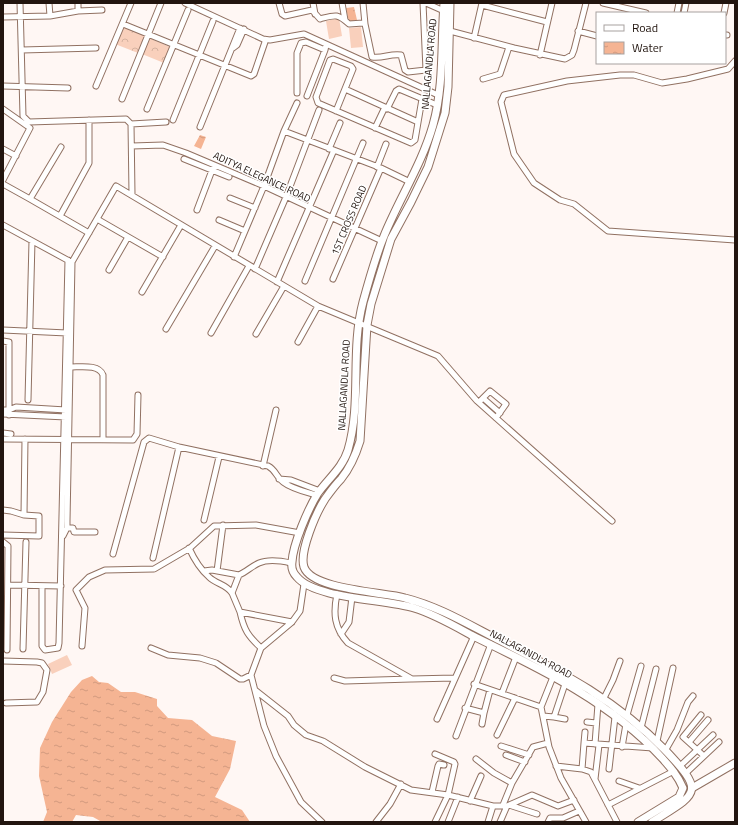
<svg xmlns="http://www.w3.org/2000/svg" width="738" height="825" font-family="'Titillium Web',sans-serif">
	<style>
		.park { fill: url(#park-crowns) }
		.pitch { fill: #f9d0bc }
		.water { fill: url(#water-ripples) }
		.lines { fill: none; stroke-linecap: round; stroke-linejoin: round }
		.minor-casing { stroke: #917162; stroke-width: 7 }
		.tertiary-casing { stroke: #917162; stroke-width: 9 }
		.secondary-casing { stroke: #917162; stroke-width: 9 }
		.minor { stroke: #fff; stroke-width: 5 }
		.tertiary { stroke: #fff; stroke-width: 7 }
		.secondary { stroke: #fff; stroke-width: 7 }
		.labels { text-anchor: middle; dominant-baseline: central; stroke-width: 3; stroke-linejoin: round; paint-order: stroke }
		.street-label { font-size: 10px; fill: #22150f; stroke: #fff }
	</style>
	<defs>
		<pattern id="park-crowns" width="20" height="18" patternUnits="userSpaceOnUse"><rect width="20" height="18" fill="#f9d0bc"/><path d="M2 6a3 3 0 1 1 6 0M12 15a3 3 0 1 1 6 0" fill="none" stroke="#d5b2a0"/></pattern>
		<pattern id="water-ripples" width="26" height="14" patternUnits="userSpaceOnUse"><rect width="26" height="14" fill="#f5b493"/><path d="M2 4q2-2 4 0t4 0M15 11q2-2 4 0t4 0" fill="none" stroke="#d29a7e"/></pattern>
	</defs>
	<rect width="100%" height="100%" fill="#fff7f4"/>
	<path class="park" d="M123 26 145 36 138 53 115 44Z
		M149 38 170 47 164 63 142 54Z"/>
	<path class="pitch" d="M339 18 342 36 329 39 326 21Z
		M361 27 363 47 351 48 349 28Z
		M67 655 72 665 52 674 48 664Z"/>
	<path class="water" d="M354 7 357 20 349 22 346 8Z
		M200 135 206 137 201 149 194 146Z
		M92 676 99 682 108 683 121 692H135L157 699V706L168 718 192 720 212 736 236 741 230 769 215 797 242 810 250 822H102L93 817 76 815 72 822H43L47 812 39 776 40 748 52 722 71 692 82 680Z"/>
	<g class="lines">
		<g class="minor-casing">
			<path id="minor" d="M20 3 23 116 29 122 126 119 131 124 132 194
				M49 3 50 16
				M185 3 263 39 270 40 304 34 438 95
				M279 3 282 14 285 16 312 10 320 19C335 15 337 13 349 24L363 23 365 24 372 57C382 59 391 53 401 55L405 70 408 72 426 70 423 3
				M313 3 315 14
				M342 3 345 20
				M363 3 365 24
				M426 3 444 11
				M603 3 646 13
				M482 5 547 22
				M78 11V3
				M677 13 679 3
				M684 13 686 3
				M724 13 726 3
				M3 17 50 16 78 11 102 10
				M123 24 251 76 254 74 265 42
				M450 31 514 48 565 59 572 55 574 50 586 3
				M578 31 597 36
				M725 35H727
				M474 38 482 3
				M233 48 237 45 244 29
				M22 50 96 48
				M540 55 552 3
				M735 61 728 69 687 79 662 83 634 75H620L567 81 504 95 501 102 514 154 534 183 560 200 574 204 608 231 735 240
				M483 79 500 74 509 47
				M3 86 68 88
				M96 86 131 3
				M345 89 418 122
				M297 93V53L301 43 306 42 325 50 326 45
				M307 96 325 50
				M122 99 161 3
				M297 103 284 131 381 168 410 182
				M3 109 30 128 3 180
				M147 109 188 10
				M387 109 396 91 399 89 437 105
				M336 111 353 69 351 66 333 59 330 60 316 97 318 103 411 143 415 140 422 99
				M173 120 213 21
				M131 124 166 122
				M200 127 240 28
				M375 128 385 107
				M132 146 163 145 186 153 264 186 382 241
				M61 147 30 199 89 233
				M3 149 16 156
				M329 149 340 123
				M184 159 229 177
				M377 167 386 144
				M3 184 30 199
				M230 198 255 208
				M197 210 214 165
				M60 216 89 163V120
				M97 219 163 257
				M219 220 245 231
				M3 225 71 262
				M234 257 264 186 284 131
				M255 269 286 197 319 110
				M109 270 128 237
				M333 279 381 168
				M305 281 363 143
				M277 282 334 150
				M142 292 181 225
				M166 329 215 246
				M3 330 67 333
				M211 333 249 266
				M256 334 284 286
				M3 341 9 342V415
				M298 342 318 306
				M70 367C81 367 99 364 103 375V440
				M483 398 500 413
				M28 400 32 241
				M479 402 490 391 506 404 496 418
				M3 410H9L16 407 66 410
				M3 414 66 417
				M3 433 11 434
				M3 439 133 440 137 434 138 395
				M263 466 276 410
				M279 479 291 480 320 491
				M3 510 11 511 24 515 39 516V536L3 535
				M24 515 25 439
				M204 520 219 457
				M67 528H73L74 532H95
				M63 536 67 528V521L72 262 116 186 318 306 438 356 477 401 612 521
				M3 542 8 546 7 650
				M189 548C194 559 200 569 209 577 216 584 226 584 232 593
				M113 554 144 442 149 438 179 447 268 466C276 470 276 477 283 482 292 489 306 492 316 495
				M153 558 179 447
				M204 571 212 570 239 575
				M217 571 223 525
				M304 584 300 611 292 622 261 648 251 675 264 726 276 756 301 802 322 822
				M9 585 61 586
				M42 586V646L45 650 58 648 59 643 68 260
				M337 594C333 613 334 628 348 643L412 679 454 678
				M240 612 232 593 239 575C246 572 252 566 259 563 268 559 282 561 291 563
				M341 634 349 622 352 597
				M82 646 85 608 76 590 89 577 105 570 154 569 190 548 214 526 256 525 300 533
				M151 648 168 655 200 658 216 663 240 679H243L251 675
				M261 648C248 636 244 630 240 612L292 622
				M23 649 26 542
				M3 661 37 662 42 663 47 670 43 692 37 702 6 703
				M553 677 541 707 549 747 561 778 586 822
				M334 678 345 681 411 679
				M474 684 541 707
				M255 690 288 716 294 725 306 735 323 741 365 767 411 790 448 795 493 806H507L532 795 558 806 574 800
				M502 693 516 657
				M604 698 613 680 620 661
				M465 708 484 713 490 690
				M627 715 641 666
				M701 715 683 737 704 756
				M543 716 554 717 565 684
				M554 717 565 719
				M437 719 474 636
				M587 722 596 723
				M482 724 484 713
				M641 728 656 669
				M585 732 584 743 653 748
				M497 735 515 698
				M456 736 491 644
				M657 741 673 668
				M689 742 708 720
				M595 744 598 704
				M501 746 529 755
				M622 747 626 724
				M665 751 677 730 688 702 693 696
				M506 755 525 762
				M476 759 494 773 512 783
				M556 766 582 769 591 772 617 822
				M680 766 713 735
				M582 769 584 743
				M609 769 615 717
				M686 773 719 742
				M595 779 599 745
				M619 781 639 788
				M432 792 438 766 439 764 444 765
				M470 801 481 776
				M503 805 512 783 533 747 548 743
				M509 805 537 814
				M608 805 674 771
				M376 822 390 804 401 784
				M435 822 448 795 455 764 454 762 435 754
				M448 822 458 797
				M488 822 493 806
				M500 822 507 806
				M548 822 550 818H563L579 811"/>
		</g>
		<g class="tertiary-casing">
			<path id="tertiary" d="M692 788 735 763"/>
		</g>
		<g class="secondary-casing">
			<path id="secondary" d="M444 3C441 43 444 86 433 125 422 164 399 199 384 236 375 258 369 280 363 302 350 351 362 402 348 450 343 467 328 479 318 493 308 509 293 544 292 562 291 568 293 573 297 577 315 599 385 599 414 608 434 614 453 625 471 635 539 668 611 702 662 758 671 768 678 776 683 788L679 797 638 822
				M450 3 448 87 445 113 428 167 411 202 391 239 371 304 367 325 360 441C356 454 350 468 341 479 335 485 330 492 325 499 316 513 299 552 304 567 312 590 384 592 405 598 437 606 466 623 495 638 559 671 614 698 665 750 706 793 698 793 652 822"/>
		</g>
		<use href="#minor" class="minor"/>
		<use href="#tertiary" class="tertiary"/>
		<use href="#secondary" class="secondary"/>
	</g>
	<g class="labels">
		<g class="street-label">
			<text transform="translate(429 64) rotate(-85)">NALLAGANDLA ROAD</text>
			<text transform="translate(262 177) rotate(25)">ADITYA ELEGANCE ROAD</text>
			<text transform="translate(349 220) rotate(-67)">1ST CROSS ROAD</text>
			<text transform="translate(344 385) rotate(-87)">NALLAGANDLA ROAD</text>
			<text transform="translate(531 654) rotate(28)">NALLAGANDLA ROAD</text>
		</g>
	</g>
	<rect width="738" height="825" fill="none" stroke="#22150f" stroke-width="8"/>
	<rect x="596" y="12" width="130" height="52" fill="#ffffff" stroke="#a7a19f"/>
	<rect x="604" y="25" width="20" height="6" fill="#ffffff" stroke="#a7a19f"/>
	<text x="632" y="32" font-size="12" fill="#22150f">Road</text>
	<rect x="604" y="42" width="20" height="12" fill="url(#water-ripples)" stroke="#a7a19f"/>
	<text x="632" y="52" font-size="12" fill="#22150f">Water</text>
</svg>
